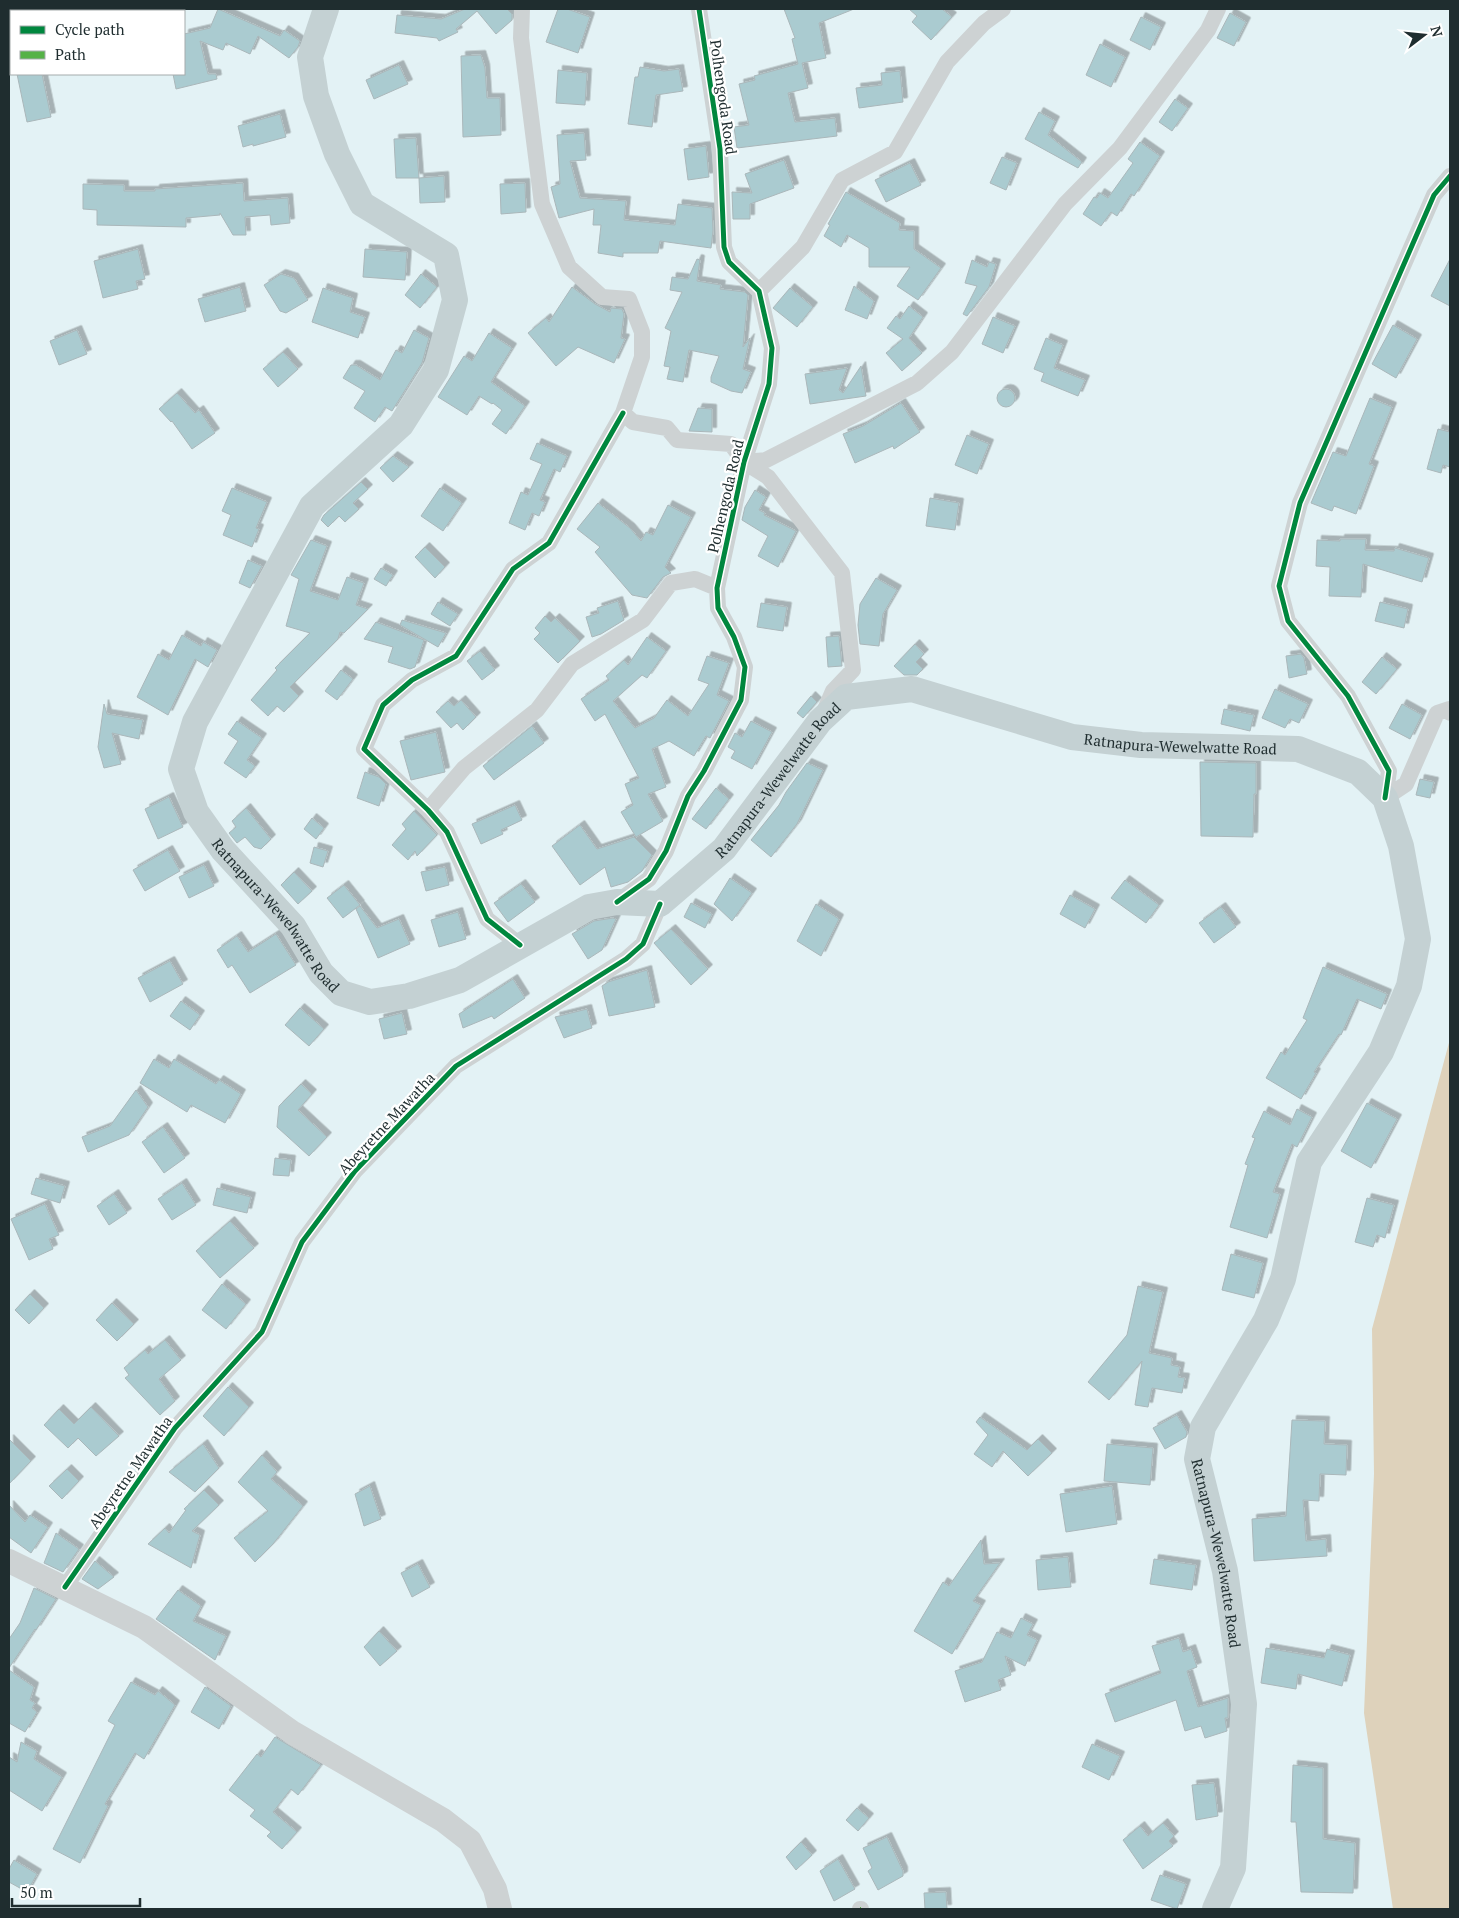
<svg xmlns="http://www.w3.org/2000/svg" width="1459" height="1918" font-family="'PT Serif',serif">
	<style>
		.green { fill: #ded2bb }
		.building { fill: #aacbd0; stroke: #aab7ba; filter: url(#shadow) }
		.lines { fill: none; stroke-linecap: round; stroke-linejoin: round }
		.street { stroke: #cdd2d3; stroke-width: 16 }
		.secondary { stroke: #cdd2d3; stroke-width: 24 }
		.primary { stroke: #c4d1d3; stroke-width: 26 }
		.quiet { stroke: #55b246; stroke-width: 4; stroke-dasharray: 8 4; stroke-linecap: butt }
		.cycleway-casing { stroke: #fff; stroke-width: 8 }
		.cycleway { stroke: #00873e; stroke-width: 5 }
		.labels { text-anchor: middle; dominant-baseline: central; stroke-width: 4.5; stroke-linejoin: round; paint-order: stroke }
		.street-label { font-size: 15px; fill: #1f2d2f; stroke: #fff }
	</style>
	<defs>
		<filter id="shadow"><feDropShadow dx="4.5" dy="-4.5" stdDeviation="0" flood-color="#0004"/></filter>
	</defs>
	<rect width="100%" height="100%" fill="#e3f2f5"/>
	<path class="green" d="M1450 1039V1909H1393L1364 1713 1374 1474 1372 1329Z"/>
	<path class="building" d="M218 9 280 36 284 30 300 41 298 47 289 58 258 36 250 54 226 43 223 50 200 41 208 74H216L217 79 176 89 173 74H184V34L210 28Z
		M465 9H507L512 14V20L496 34 477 11 456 29 458 32 439 41 437 38 395 33 397 15 441 19Z
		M558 9H567L590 17 578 53 546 42Z
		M784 9H854L819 23 826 58 802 63 808 88 788 93 795 122 835 118 837 136 737 148 734 127 749 125 739 84 755 80 754 76 798 64 792 39 795 38Z
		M909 9H942L952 17 931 40 912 22 917 16Z
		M1230 13 1246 22 1234 46 1217 38Z
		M1141 17 1161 27 1150 50 1130 40Z
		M1100 44 1125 57 1111 87 1086 75Z
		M481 55 485 68 487 98H500L501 135 463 137 461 56Z
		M399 65 408 84 374 99 366 80Z
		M640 67 664 71 679 69 683 91 656 95 652 127 628 124 635 77H638Z
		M558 70 587 73 585 105 556 103Z
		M900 71 903 102 859 108 856 88 882 85 881 73Z
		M17 74H42L51 117 27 122Z
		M1175 99 1188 108 1172 131 1159 122Z
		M1039 112 1055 121 1048 135 1082 162 1078 168 1025 139Z
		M280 114 286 137 253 146V144L243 147 238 126Z
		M584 133 586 160 570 161 580 198 626 201 624 220 675 225 678 204 712 208 713 231 711 248 660 241 658 253H623V257L598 253 601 225H593L594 209 559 218 551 187 560 184 557 135Z
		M416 138 419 178H396L394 139Z
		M1140 142 1160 156 1134 196 1131 194 1117 216 1111 212 1101 226 1083 214 1094 197 1097 198 1100 193 1108 198 1133 163 1128 159Z
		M706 146 709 177 688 180 684 149Z
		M1002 157 1017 163 1006 190 990 183Z
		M784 160 794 188 750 204V219H733L732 192 752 193 745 174Z
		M910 163 921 185 886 202 875 180Z
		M444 176 445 202 420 203 419 178Z
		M243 183 244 201 288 198 290 223 271 225 270 215 245 217 246 235H233L220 213V215L186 218V227L97 225V210L83 209V184L124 185V191H155V189Z
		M525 183 526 212 501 214 500 184Z
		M846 192 900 223 899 230 914 231V249L941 268 918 300 897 286 910 267H869V248L847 235 841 247 824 236 830 225 828 224Z
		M138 249 145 279 136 281 138 289 103 298 94 261Z
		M365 249 407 252 405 280 363 277Z
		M697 259 700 260 697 281 721 285 720 289 745 292 748 295 743 347 750 338 743 369 751 372 742 393 731 391 711 382V377L719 356 689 350 683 382 667 379 670 367 664 366 671 331 665 328 682 292 670 290 672 277 688 279Z
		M1450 259V306L1431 296Z
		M972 260 987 267 989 262 996 264 989 287 967 316 963 314 977 286 965 283Z
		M281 274 294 278 308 300 286 313 280 311 264 285Z
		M421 274 437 287 420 308 405 295Z
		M854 286 874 301 867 319 845 310Z
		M240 287 246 311 205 322 198 299Z
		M572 287 595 304 610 312 611 308 622 309 624 314 621 338 625 339 614 363 578 347 556 366 528 333 546 318 549 322Z
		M323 288 353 298 350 312 365 317 358 338 312 322Z
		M790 288 813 307 797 327 773 308Z
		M909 306 923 317 909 338 922 353 902 371 886 353 903 339 887 328 896 316 900 319Z
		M993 317 1015 326 1003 353 982 344Z
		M1393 325 1417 339 1396 378 1372 364Z
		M77 330 87 354 59 365 50 341Z
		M414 330 429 338 422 363 392 411 385 407 375 422 354 408 365 391 343 378 351 365H356L380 380 396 350 402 353Z
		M489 333 512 348 491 382 525 406 506 434 492 424 502 410 493 403 492 404 479 396 467 415 438 397 464 356 472 361Z
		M1046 338 1063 345 1054 368 1085 380 1078 396 1041 381 1044 373 1034 369Z
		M283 352 298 369 278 387 263 369Z
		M861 366 866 396 810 404 805 374 847 368 839 390 843 393Z
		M997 398a9 9 0 1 1 18 0a9 9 0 1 1-18 0Z
		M177 393 195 413 199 410 215 433 192 449 172 421 171 422 159 409Z
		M1370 398 1392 407 1369 464 1374 466 1356 514 1334 506 1332 511 1311 503 1333 452 1346 456Z
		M901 403 920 432 894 449 893 446 855 463 843 434 863 426Z
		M698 408 712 409V432L689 431Z
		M1438 429 1450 432V467L1443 465 1441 473 1427 469Z
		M967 435 989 444 977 474 955 465Z
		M537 443 567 456 560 472 554 469 540 500 545 502 539 516 532 513 525 530 509 523 521 492 528 495 542 464 530 459Z
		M393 456 409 467 393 482 380 468Z
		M361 482 368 489 353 503 359 509 345 522 339 516 328 527 321 520 324 515Z
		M232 488 267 502 256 528 259 529 252 547 223 535 231 515 222 511Z
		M440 488 462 503 443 531 421 516Z
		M755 490 766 497 759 510 765 513 764 515 796 531 778 567 758 556 768 536 742 520 745 507Z
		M930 498 959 503 955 530 926 526Z
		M598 503 630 528 641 541 646 532 653 535 668 505 691 517 665 567 671 573 663 577 647 598 632 595 595 552 600 547 577 529Z
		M1340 539H1366L1365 550 1394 551 1395 548 1429 558 1422 582 1363 564 1361 597 1329 596 1330 567 1316 566 1317 540 1340 541Z
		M311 540 327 546 310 591 338 600 347 577 364 583 356 605 368 609 344 633 340 632 338 639 290 687 299 696 284 712 277 706 268 716 251 700 277 670 275 668 310 633 286 626 299 579 291 575Z
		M425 547 445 567 435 578 415 557Z
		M248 560 262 566 250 588 239 583Z
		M381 568 393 575 386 586 374 579Z
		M876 578 897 590 883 614 879 646 860 644 858 625 860 604Z
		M618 601 624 620 601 634 592 637 586 617 599 613 597 608Z
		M438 602 458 614 450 626 431 614Z
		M1380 602 1408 609 1404 628 1375 621Z
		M761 603 787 607 783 631 757 627Z
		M545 616 551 622 555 618 580 641 558 663 534 639 540 633 535 628Z
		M402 620 446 633 438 647 400 625Z
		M376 622 424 640 415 667 410 669 388 662 393 647 364 639Z
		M182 635 201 646 203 642 217 650 208 667 195 659 168 715 137 697 158 654 169 660Z
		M839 636 842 666 828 667 826 637Z
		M647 637 666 651 647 678 642 675 613 701 635 728 654 718 667 700 688 716 709 684 698 680 707 656 729 663 717 695 729 701 710 738 706 736 694 756 669 741 652 749 666 787 648 794 663 821 636 837 621 812 633 805 625 784 639 778 605 714 595 721 581 699 609 680 606 676 624 660 628 665Z
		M915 644 924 654 916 662 923 669 917 675H904L894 666Z
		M480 651 495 670 482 680 467 661Z
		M1301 654 1304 658 1307 674 1289 678 1286 656Z
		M1382 657 1397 669 1376 694 1362 682Z
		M341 670 353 679 337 700 325 691Z
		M1275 689 1308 704 1299 723 1290 719 1285 728 1262 718Z
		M811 696 817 702 803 718 797 713Z
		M461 700 476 717 463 730 457 723 451 728 436 712 448 701 454 706Z
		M104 704 107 714 143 720 139 739 112 733 121 764 104 768 98 747Z
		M1402 704 1422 715 1410 739 1389 728Z
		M1224 709 1254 715 1250 731 1221 724Z
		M237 721 262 738 247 760 255 766 246 778 224 763 238 741 228 734Z
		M751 721 772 732 752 769 731 758 735 751 728 747 735 733 742 737Z
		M532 726 544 743 494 780 483 766Z
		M436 732 445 772 411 780 400 741Z
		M1200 762 1256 763V794H1254L1253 837 1201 836Z
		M807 763 823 770 797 824 771 857 751 840 779 805 786 792Z
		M365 772 379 777 386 784 379 806 357 798Z
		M1420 779 1434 782 1430 798 1416 795Z
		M716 788 729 799 706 829 692 819Z
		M169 797 183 827 158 839 145 809Z
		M515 805 522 820 501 830 503 834 481 844 472 824Z
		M246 808 271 839 261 849 254 847 245 837 237 843 229 833 236 827 232 821Z
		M414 811 437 835 417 856 415 851 408 860 392 845 406 829 402 824Z
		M312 818 324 828 316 839 304 829Z
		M580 825 597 849 634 837 652 855 642 871 628 882 611 887 605 867 580 885 552 846Z
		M314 847 328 851 323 867 310 863Z
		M168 850 180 871 145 891 133 870Z
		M204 865 214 886 189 898 179 877Z
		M445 867 449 885 426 891 421 872Z
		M294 872 312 891 298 904 281 885Z
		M730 878 752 893 732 921 714 904Z
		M1125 880 1159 905 1146 923 1111 898Z
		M521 884 535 902 508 922 494 903Z
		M344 885 360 905 343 918 327 898Z
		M1070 895 1095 909 1085 928 1060 914Z
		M691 903 712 914 705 928 684 917Z
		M816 904 839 919 821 956 797 941Z
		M360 906 377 928 399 919 410 944 378 958 356 909Z
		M1221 907 1236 927 1214 943 1199 923Z
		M458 912 466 939 439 947 431 920Z
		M613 918 616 919 602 950 588 959 572 934 594 921Z
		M671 929 708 969 691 985 654 943Z
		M276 934 296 965 250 993 232 965 228 968 217 950 237 936 248 952Z
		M170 961 183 984 150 1002 138 978Z
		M1323 967 1387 994 1381 1009 1357 999 1341 1035 1339 1034 1314 1072 1316 1073 1301 1099 1266 1078 1281 1052 1285 1055 1307 1020 1303 1018Z
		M647 970 655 1007 609 1016 602 986 608 982Z
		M513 979 525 998 494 1019 492 1016 463 1028 459 1014Z
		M181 1001 200 1015 190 1030 170 1016Z
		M300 1008 324 1029 309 1046 285 1025Z
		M587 1009 592 1028 564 1038 555 1017Z
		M402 1013 407 1034 384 1039 379 1019Z
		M154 1059 169 1068 174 1059 216 1084 219 1080 241 1094 225 1123 191 1105 187 1112 140 1083Z
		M301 1084 312 1094 298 1110 327 1137 309 1156 277 1127 279 1106Z
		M136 1090 148 1107 129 1135 88 1152 82 1137 110 1126Z
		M1367 1103 1397 1119 1371 1168 1341 1151Z
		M1297 1109 1312 1117 1297 1147 1292 1144 1273 1192 1280 1194 1267 1238 1230 1227 1248 1165 1245 1164 1255 1138 1252 1137 1264 1111 1290 1125Z
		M163 1127 185 1158 164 1173 142 1142Z
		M275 1158 291 1160 289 1176 273 1175Z
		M36 1178 65 1186 60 1203 31 1194Z
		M182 1183 196 1205 172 1220 158 1199Z
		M217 1188 251 1197 247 1213 213 1205Z
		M114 1194 127 1213 109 1225 97 1206Z
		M1367 1198 1394 1205 1385 1238 1377 1235 1373 1247 1355 1242Z
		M45 1204 59 1235 49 1239 53 1249 29 1260 11 1219Z
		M230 1221 254 1248 220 1278 196 1251Z
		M1231 1254 1263 1263 1254 1298 1222 1290Z
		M222 1284 246 1304 226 1329 202 1310Z
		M1138 1286 1163 1292 1149 1353 1172 1358 1171 1365 1180 1367 1178 1377 1185 1378 1182 1393 1152 1388 1148 1407 1135 1405 1142 1361 1109 1400 1088 1382 1127 1335Z
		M30 1294 44 1308 29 1324 15 1310Z
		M112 1303 134 1324 117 1341 96 1320Z
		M165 1340 181 1360 159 1379 175 1401 160 1415 125 1378 129 1375 124 1368 145 1350 148 1354Z
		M228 1387 249 1407 224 1436 203 1416Z
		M91 1407 119 1436 96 1456 78 1438 68 1448 44 1425 59 1409 74 1424Z
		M1177 1415 1187 1432 1186 1437 1165 1449 1153 1428Z
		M980 1417 1027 1450 1038 1439 1052 1453 1028 1476 1003 1451 992 1467 974 1454 988 1435 976 1422Z
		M1292 1420 1325 1421 1324 1444 1347 1445 1346 1475 1320 1474 1319 1501 1303 1500 1306 1541 1326 1539 1327 1556 1254 1561 1252 1519 1286 1516Z
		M9 1439 31 1461 9 1484Z
		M203 1444 219 1468 195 1492 169 1472Z
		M1107 1444 1153 1448 1150 1485 1104 1481Z
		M262 1455 277 1472 271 1479 303 1506 273 1544 255 1562 234 1538 268 1511 238 1482Z
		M67 1469 79 1481 62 1499 49 1486Z
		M370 1486 381 1519 364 1526 355 1494Z
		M1112 1486 1117 1524 1066 1532 1060 1494Z
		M204 1490 219 1505 192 1531 200 1535 191 1568 148 1544 165 1528 169 1533 186 1510 184 1509Z
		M9 1505 25 1522 30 1515 48 1527 31 1553 9 1537Z
		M56 1533 79 1549 63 1572 44 1563Z
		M981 1540 984 1564 1000 1563 973 1601 981 1605 952 1654 914 1631 943 1582 949 1586Z
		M1068 1557 1071 1587 1038 1590 1036 1560Z
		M1154 1559 1196 1565 1192 1590 1150 1584Z
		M95 1561 114 1577 98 1589 82 1579Z
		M418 1564 430 1587 412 1597 401 1573Z
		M34 1588 56 1599 36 1630 35 1629 9 1668V1639L20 1623Z
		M178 1590 201 1606 193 1621 226 1636 215 1660 156 1619Z
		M1021 1618 1033 1624 1027 1635 1037 1640 1025 1666 1005 1656 1011 1675 998 1680 1001 1690 965 1702 955 1671 982 1662 997 1632 1011 1638Z
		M379 1631 397 1651 380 1666 364 1647Z
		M1179 1638 1183 1652 1191 1649 1197 1667 1187 1671 1198 1707 1228 1698V1718H1225L1227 1731 1205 1738 1201 1726 1185 1731 1176 1700 1115 1722 1105 1694 1161 1673 1152 1646Z
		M1266 1648 1324 1658 1327 1649 1350 1655 1342 1686 1298 1674 1296 1689 1261 1683Z
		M9 1670 34 1687 30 1700 35 1703 32 1708 37 1712 25 1732 9 1723Z
		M131 1682 155 1695 158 1691 175 1705 144 1759 135 1753 105 1804 108 1806 80 1863 53 1849 115 1725 108 1721Z
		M205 1687 231 1706 219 1729 191 1712Z
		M275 1737 321 1765 298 1795 291 1789 273 1812 297 1832 282 1849 267 1836 271 1832 250 1816 255 1810 229 1790 257 1754 261 1757Z
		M21 1742 37 1751 34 1759 62 1777 42 1811 9 1790V1757L17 1762Z
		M1092 1744 1120 1756 1109 1780 1082 1767Z
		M1293 1765 1323 1768V1839L1355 1843 1353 1893 1301 1892 1296 1822H1291Z
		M1214 1783 1218 1816 1196 1820 1192 1785Z
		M857 1808 869 1818 858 1831 846 1820Z
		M1163 1823 1174 1836 1169 1841 1173 1846 1143 1869 1123 1840 1140 1826 1148 1836Z
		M887 1837 903 1871V1876L878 1890 868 1871 872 1868 863 1848Z
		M801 1842 812 1855 796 1870 786 1857Z
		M838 1859 855 1889 834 1901 820 1871Z
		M14 1860 37 1874 27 1892 9 1882V1869Z
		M1160 1875 1186 1884 1177 1909 1151 1900Z
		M946 1892 947 1909H925L924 1893Z"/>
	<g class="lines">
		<path class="street" d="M522 9 521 38 542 204 569 267 602 297 629 299 642 332V357L623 413 633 422 667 428 677 440 731 444 744 462 768 477 842 573 853 670 833 691 824 712
			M759 291 803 247 842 180 895 152 947 62 984 23 1003 9
			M744 462 766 460 917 383 952 352 1065 204 1120 148 1208 30 1218 9
			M1385 798 1389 771 1348 696 1288 621 1279 586 1300 503 1434 195 1450 176
			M1385 798 1406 784 1437 713 1449 709 1450 713
			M428 810 464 768 537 710 572 664 643 620 671 583 695 579 717 588
			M617 902 649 879 666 851 688 796 704 771 741 700 745 667 734 637 718 608 717 588 744 462 769 384 772 348 759 291 729 262 724 247 720 149 699 9
			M520 945 487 919 447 832 428 810 364 749 383 705 412 680 456 656 513 569 549 543 623 413
			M65 1587 175 1428 262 1332 302 1242 355 1171 456 1066 626 959 643 944 660 904
			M860 1909H861"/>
		<path class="secondary" d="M9 1561 144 1627 293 1733 443 1820 470 1841 495 1889 500 1909"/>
		<path class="primary" id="s1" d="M326 9 310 57 316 96 337 154 362 204 446 255 455 300 436 370 401 425 312 506 195 722 181 769 196 812 223 850 293 926 321 973 341 993 370 1002 409 996 460 980 589 907 617 902 660 904 724 849 820 721 846 697 912 689 1072 737 1141 745 1298 749 1358 772 1385 798 1401 846 1418 939 1409 986 1381 1052 1309 1162 1283 1279 1266 1320 1203 1427 1197 1459 1225 1571 1244 1704 1233 1868 1215 1909"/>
		<path class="quiet" d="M860 1909H861"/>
		<g class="cycleway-casing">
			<path id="cycleway" d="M1385 798 1389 771 1348 696 1288 621 1279 586 1300 503 1434 195 1450 176
				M617 902 649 879 666 851 688 796 704 771 741 700 745 667 734 637 718 608 717 588 744 462 769 384 772 348 759 291 729 262 724 247 720 149 699 9
				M520 945 487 919 447 832 428 810 364 749 383 705 412 680 456 656 513 569 549 543 623 413
				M65 1587 175 1428 262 1332 302 1242 355 1171 456 1066 626 959 643 944 660 904"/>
		</g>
		<use href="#cycleway" class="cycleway"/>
	</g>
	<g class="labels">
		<g class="street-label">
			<text transform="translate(724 97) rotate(82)">Polhengoda Road</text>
			<text transform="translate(725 496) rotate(-77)">Polhengoda Road</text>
			<text stroke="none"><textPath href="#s1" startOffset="2148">Ratnapura-Wewelwatte Road</textPath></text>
			<text stroke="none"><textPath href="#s1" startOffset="1698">Ratnapura-Wewelwatte Road</textPath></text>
			<text stroke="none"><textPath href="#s1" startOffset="1081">Ratnapura-Wewelwatte Road</textPath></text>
			<text transform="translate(386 1123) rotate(-47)">Abeyretne Mawatha</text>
			<text transform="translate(130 1472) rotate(-55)">Abeyretne Mawatha</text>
			<text stroke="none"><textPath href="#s1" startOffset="3181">Ratnapura-Wewelwatte Road</textPath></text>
		</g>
	</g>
	<rect width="1459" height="1918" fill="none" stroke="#1f2d2f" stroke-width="20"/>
	<rect x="10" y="10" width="175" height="65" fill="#ffffff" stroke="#a5abac"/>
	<rect x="20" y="26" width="25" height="8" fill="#00873e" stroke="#a5abac"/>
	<text x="55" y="35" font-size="15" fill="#1f2d2f">Cycle path</text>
	<rect x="20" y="51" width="25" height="8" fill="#55b246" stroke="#a5abac"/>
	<text x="55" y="60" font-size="15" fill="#1f2d2f">Path</text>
	<g transform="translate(1424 35) rotate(74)" stroke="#ffffff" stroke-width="4" paint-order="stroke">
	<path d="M0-4L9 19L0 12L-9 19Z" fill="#1f2d2f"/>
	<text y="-8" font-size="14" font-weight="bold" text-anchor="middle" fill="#1f2d2f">N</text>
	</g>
	<path d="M12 1898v8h128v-8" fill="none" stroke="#1f2d2f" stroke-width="2.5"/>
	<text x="20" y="1898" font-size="15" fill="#1f2d2f" stroke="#ffffff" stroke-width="4" paint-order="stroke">50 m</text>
</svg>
